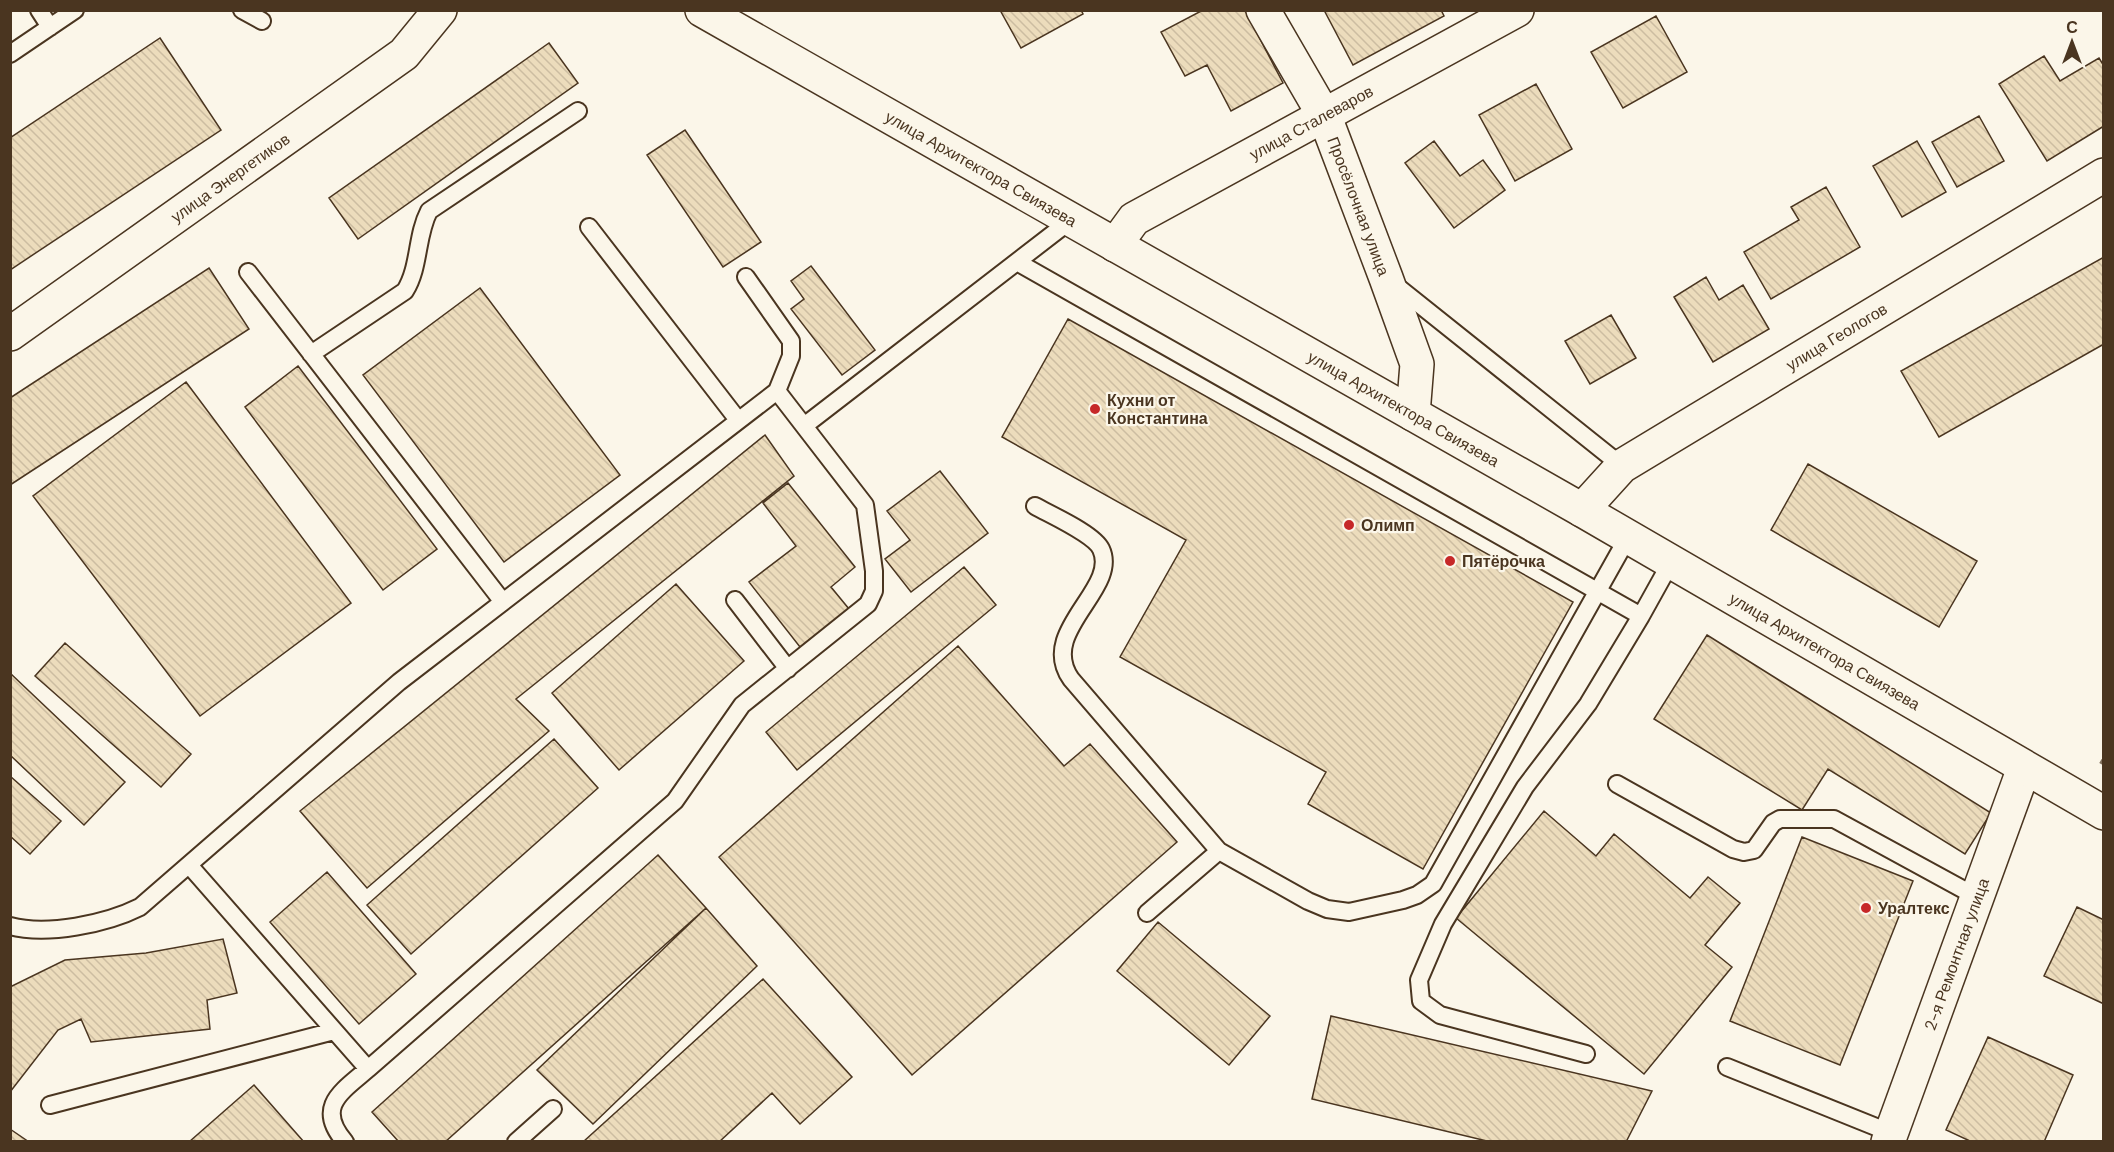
<svg xmlns="http://www.w3.org/2000/svg" width="2114" height="1152" font-family="'DM Sans',sans-serif">
	<style>
		.building { fill: url(#building-back-hatch); stroke: #4a3520; stroke-width: 1.5 }
		.lines { fill: none; stroke-linecap: round; stroke-linejoin: round }
		.lane-casing { stroke: #4a3520; stroke-width: 20 }
		.street-casing { stroke: #4a3520; stroke-width: 36 }
		.secondary-casing { stroke: #4a3520; stroke-width: 36 }
		.path { stroke: #7f6f5c; stroke-width: 4; stroke-dasharray: 4.5 3; stroke-linecap: butt }
		.lane { stroke: #fbf6e9; stroke-width: 16 }
		.street { stroke: #fbf6e9; stroke-width: 33 }
		.secondary { stroke: #fbf6e9; stroke-width: 33 }
		.poi-dot { fill: #c62828; stroke: #fbf6e9; stroke-width: 2 }
		.labels { text-anchor: middle; dominant-baseline: central; stroke-width: 4.5; stroke-linejoin: round; paint-order: stroke }
		.street-label { font-size: 16px; fill: #4a3520; stroke: #fbf6e9 }
		.poi-label { font-size: 16px; font-weight: bold; fill: #4a3520; stroke: #fbf6e9; text-anchor: start }
	</style>
	<defs>
		<pattern id="building-back-hatch" width="6" height="6" patternUnits="userSpaceOnUse" patternTransform="scale(1.5)"><rect width="6" height="6" fill="#ecdcbc"/><path d="M-1 5l2 2M0 0l6 6M5-1l2 2" fill="none" stroke="#ccbda1"/></pattern>
	</defs>
	<rect width="100%" height="100%" fill="#fbf6e9"/>
	<path class="building" d="M1000 10H1081L1083 14 1021 48Z
		M1203 10H1245L1283 83 1231 111 1207 65 1185 76 1161 32Z
		M1324 10H1441L1444 16 1353 65Z
		M1656 16 1687 72 1623 108 1591 52Z
		M160 38 221 130 10 270V138Z
		M549 43 578 83 358 239 329 198Z
		M2044 56 2060 81 2099 58 2104 66V126L2047 161 1999 84Z
		M1536 84 1572 149 1515 181 1479 115Z
		M1979 116 2004 161 1957 187 1932 142Z
		M685 130 761 242 723 267 647 155Z
		M1434 141 1460 176 1483 160 1505 190 1454 228 1405 163Z
		M1917 141 1946 192 1902 217 1873 166Z
		M1826 187 1860 247 1771 299 1744 252 1799 220 1791 207Z
		M2104 257V344L1939 437 1901 371Z
		M811 266 875 350 842 375 791 309 804 299 791 281Z
		M209 268 249 329 10 485V398Z
		M1706 277 1719 300 1743 285 1769 329 1713 362 1674 297Z
		M480 288 620 475 504 562 363 375Z
		M1611 315 1636 358 1590 384 1565 341Z
		M1068 319 1573 602 1423 869 1308 804 1326 772 1120 657 1186 540 1002 437Z
		M298 366 437 549 383 590 245 407Z
		M186 382 351 603 200 716 33 496Z
		M765 435 794 476 516 699 549 731 367 888 300 811Z
		M1808 464 1977 561 1939 627 1771 530Z
		M940 471 988 533 911 592 885 559 910 540 887 511Z
		M788 483 855 567 831 587 849 609 800 647 749 582 796 546 763 503Z
		M964 567 996 605 797 770 766 732Z
		M676 584 744 661 619 770 552 693Z
		M1707 635 1991 813 1965 854 1828 769 1802 810 1654 719Z
		M65 643 191 754 161 787 35 676Z
		M958 646 1064 766 1090 744 1177 842 912 1075 719 857Z
		M10 673 125 782 84 825 10 755Z
		M554 739 598 788 411 954 367 905Z
		M10 776 61 821 30 854 10 836Z
		M1544 811 1596 856 1614 834 1690 898 1708 877 1740 903 1705 945 1732 967 1644 1074 1456 918Z
		M1802 837 1913 881 1840 1065 1730 1021Z
		M658 855 706 908 445 1142H399L372 1112Z
		M327 872 416 974 359 1024 270 922Z
		M2077 907 2104 920V1004L2044 976Z
		M706 908 757 966 593 1124 537 1070Z
		M1158 922 1270 1016 1229 1065 1117 971Z
		M223 939 237 993 207 1000 210 1029 91 1042 81 1019 58 1030 10 1092V987L65 960 146 953Z
		M763 979 852 1077 800 1124 772 1093 719 1142H583Z
		M1331 1016 1652 1091 1626 1142H1491L1312 1099Z
		M1988 1037 2073 1075 2044 1142H1972L1946 1130Z
		M254 1085 304 1142H189Z
		M10 1129 29 1142H10Z"/>
	<g class="lines">
		<g class="lane-casing">
			<path id="lane" d="M39 10 50 27
				M242 10 262 21
				M10 54 75 10
				M589 227 738 420
				M1017 262 1641 616 1671 562
				M248 272 503 602
				M746 277 791 341V356L777 391
				M1394 284 1622 466
				M311 354 405 291C420 267 416 236 429 211L578 111
				M1035 506C1051 515 1094 534 1101 549 1120 589 1037 631 1071 679L1219 851 1308 901 1327 909 1349 912 1403 900 1417 895 1433 884 1628 537
				M735 600 788 669
				M1617 784 1733 849 1744 852 1754 850 1773 823 1780 819H1834L1977 897
				M189 865 368 1069 675 801 742 705 868 604 874 591V571L865 505 804 426
				M1147 913 1219 851
				M10 926C47 936 106 924 140 907L399 682 777 391 804 426 1071 220
				M1586 1054 1440 1015 1421 1001 1419 980 1443 924 1525 787 1588 704 1641 616
				M1727 1067 1891 1133
				M50 1105 334 1031
				M345 1142C315 1107 341 1092 368 1069
				M516 1142 553 1109"/>
		</g>
		<g class="street-casing">
			<g id="street">
				<path id="s1" d="M1263 10 1325 117 1386 278 1417 364 1413 414"/>
				<path id="s2" d="M1115 245 1134 219 1517 10"/>
				<path id="s3" d="M10 334 404 54 440 10"/>
				<path id="s4" d="M1582 510 1622 466 2104 175"/>
				<path id="s5" d="M1888 1142 2024 768"/>
			</g>
		</g>
		<g class="secondary-casing">
			<g id="secondary">
				<path id="s6" d="M702 10 1582 510 2104 813"/>
			</g>
		</g>
		<path class="path" d="M2101 764 2104 759"/>
		<use href="#lane" class="lane"/>
		<use href="#street" class="street"/>
		<use href="#secondary" class="secondary"/>
	</g>
	<g class="poi-dot">
		<circle cx="1095" cy="409" r="6"/>
		<circle cx="1349" cy="525" r="6"/>
		<circle cx="1450" cy="561" r="6"/>
		<circle cx="1866" cy="908" r="6"/>
	</g>
	<g class="labels">
		<g class="street-label">
			<text stroke="none"><textPath href="#s2" startOffset="234">улица Сталеваров</textPath></text>
			<text stroke="none"><textPath href="#s6" startOffset="321">улица Архитектора Свиязева</textPath></text>
			<text stroke="none"><textPath href="#s3" startOffset="270">улица Энергетиков</textPath></text>
			<text stroke="none"><textPath href="#s1" startOffset="219">Просёлочная улица</textPath></text>
			<text stroke="none"><textPath href="#s4" startOffset="310">улица Геологов</textPath></text>
			<text stroke="none"><textPath href="#s6" startOffset="807">улица Архитектора Свиязева</textPath></text>
			<text stroke="none"><textPath href="#s6" startOffset="1293">улица Архитектора Свиязева</textPath></text>
			<text stroke="none"><textPath href="#s5" startOffset="200">2-я Ремонтная улица</textPath></text>
		</g>
		<g class="poi-label">
			<text x="1107" y="400">Кухни от<tspan x="1107" dy="18">Константина</tspan></text>
			<text x="1361" y="525">Олимп</text>
			<text x="1462" y="561">Пятёрочка</text>
			<text x="1878" y="908">Уралтекс</text>
		</g>
	</g>
	<rect width="2114" height="1152" fill="none" stroke="#4a3520" stroke-width="24"/>
	<g transform="translate(2072 42)" stroke="#fbf6e9" stroke-width="4.5" paint-order="stroke">
	<path d="M0-4.5L10 22L0 15L-10 22Z" fill="#4a3520"/>
	<text y="-9" font-size="16" font-weight="bold" text-anchor="middle" fill="#4a3520">С</text>
	</g>
</svg>
